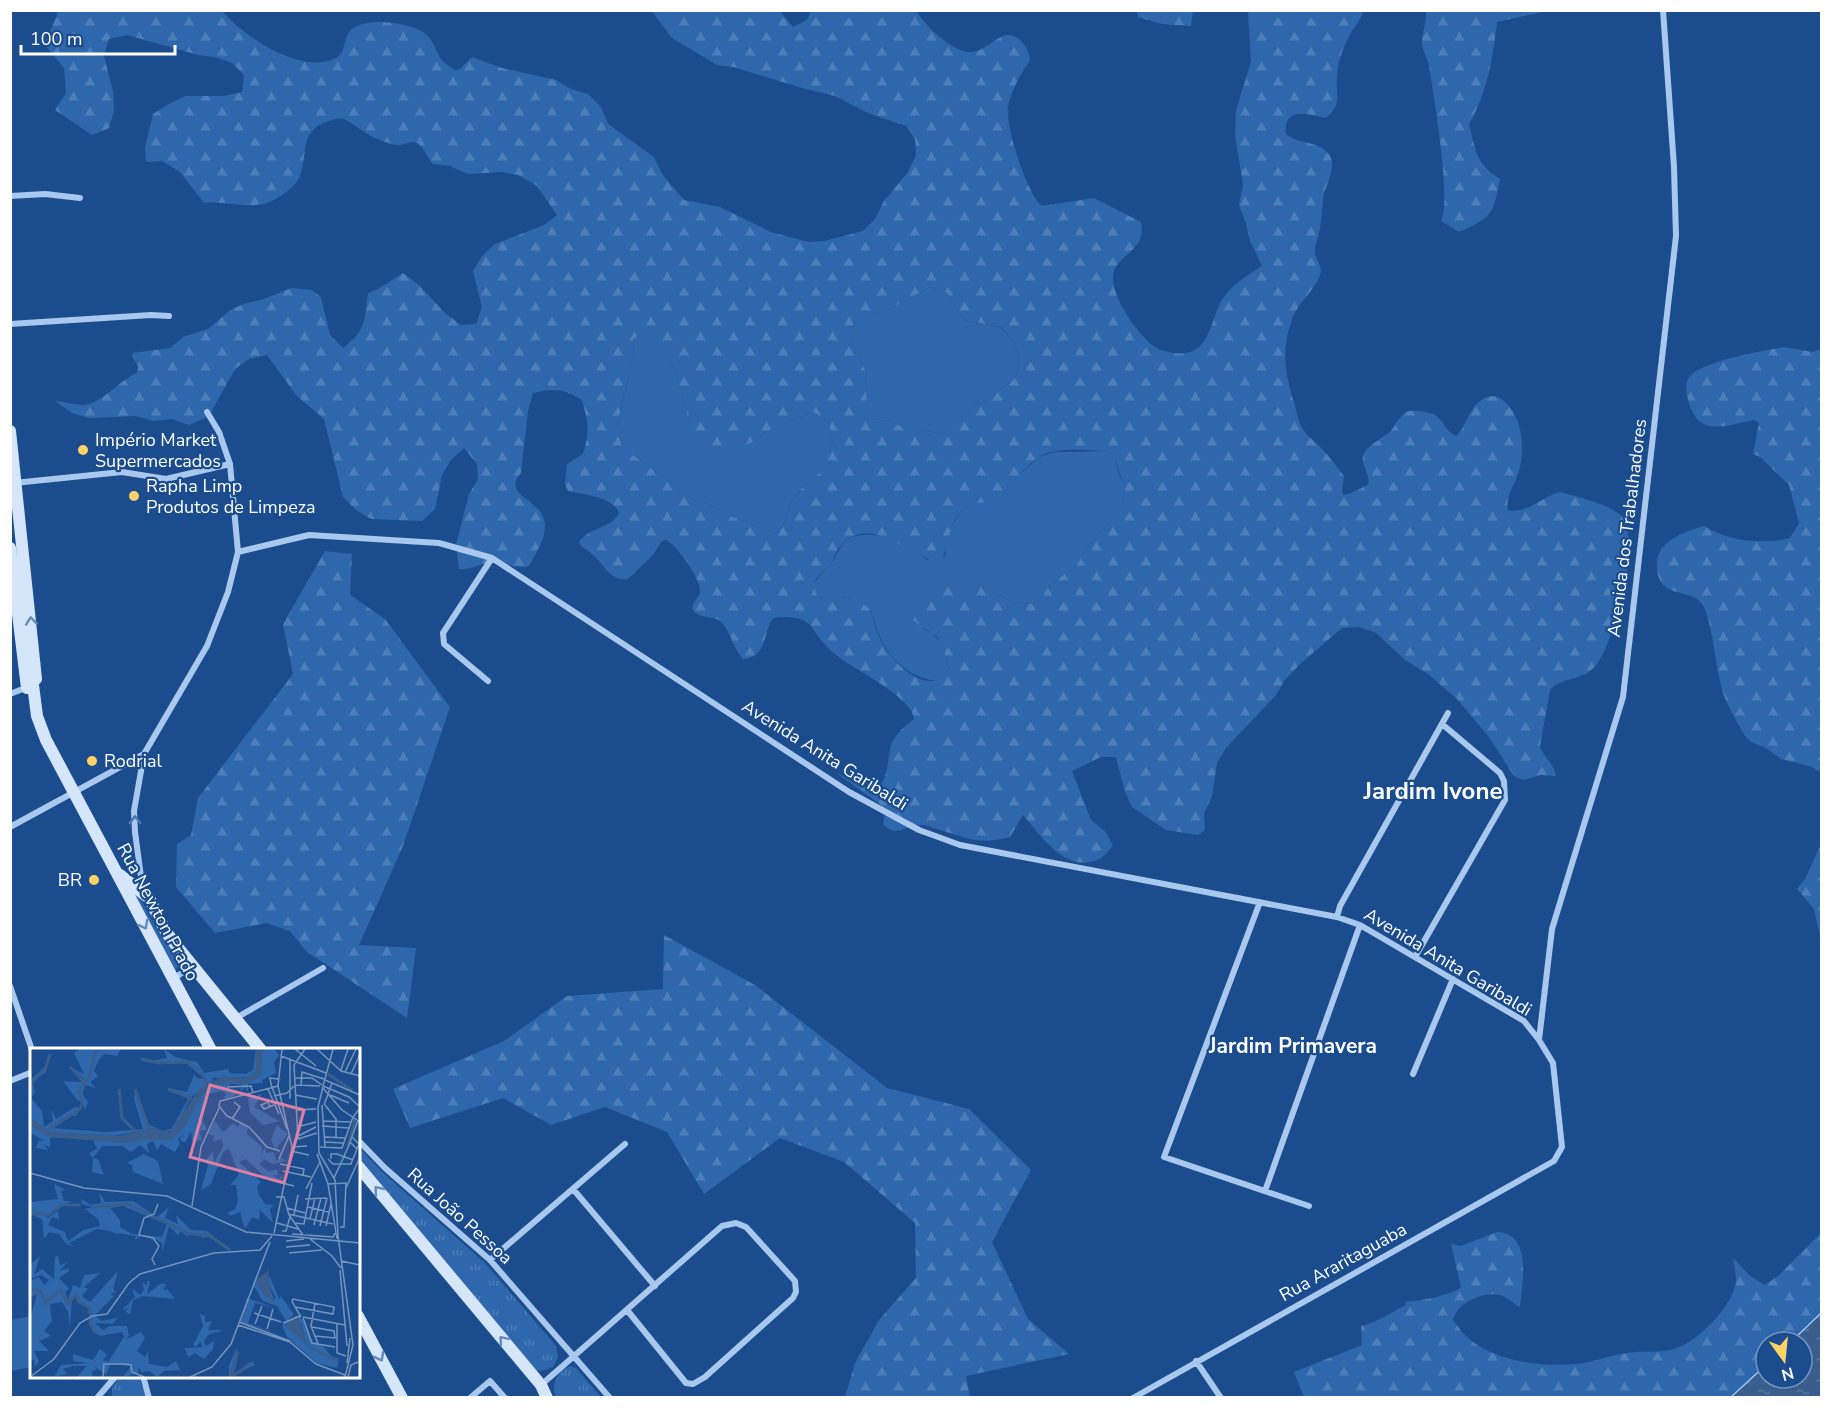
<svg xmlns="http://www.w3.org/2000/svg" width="1832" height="1408" font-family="'Nunito Sans',sans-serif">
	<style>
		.green { fill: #2e67ac }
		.forest { fill: url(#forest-firs); fill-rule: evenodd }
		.park { fill: url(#park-tufts) }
		.water { fill: url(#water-ripples); stroke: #9bc3f0; stroke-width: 1.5 }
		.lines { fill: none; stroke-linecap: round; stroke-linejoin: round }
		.street { stroke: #a8c8ee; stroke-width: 6 }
		.secondary { stroke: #d5e5fa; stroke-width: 12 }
		.oneway { stroke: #658ab9 }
		.oneway2 { stroke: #4c78b0 }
		.poi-dot { fill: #ffd265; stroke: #1b4d8e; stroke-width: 2 }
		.labels { text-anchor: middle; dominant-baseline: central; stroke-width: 4.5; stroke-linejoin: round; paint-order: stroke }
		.poi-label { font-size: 18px; fill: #fff; stroke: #1b4d8e; text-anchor: start }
		.street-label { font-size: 18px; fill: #fff; stroke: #1b4d8e }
		.quarter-label { font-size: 21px; font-weight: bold; fill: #fff; stroke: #1b4d8e }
		.district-label { font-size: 24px; font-weight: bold; fill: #fff; stroke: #1b4d8e }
		.inset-river { fill: none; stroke: #395e8d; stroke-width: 3 }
		.inset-road { fill: none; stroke: #7694bb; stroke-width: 1.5 }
		.view { fill: #dd80a5; fill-opacity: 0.15; stroke: #dd80a5; stroke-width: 3 }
		.inset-edge { fill: none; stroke: #fff; stroke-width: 3 }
	</style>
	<defs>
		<pattern id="forest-firs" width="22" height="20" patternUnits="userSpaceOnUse" patternTransform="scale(1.5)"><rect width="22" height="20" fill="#2e67ac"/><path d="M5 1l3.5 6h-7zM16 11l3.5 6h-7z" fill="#4d7eb8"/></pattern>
		<pattern id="park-tufts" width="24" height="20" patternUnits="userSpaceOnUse" patternTransform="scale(1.5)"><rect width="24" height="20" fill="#2e67ac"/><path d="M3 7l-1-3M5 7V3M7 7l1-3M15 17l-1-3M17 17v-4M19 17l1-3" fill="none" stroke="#4d7eb8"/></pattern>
		<pattern id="water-ripples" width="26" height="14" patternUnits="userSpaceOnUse" patternTransform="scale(1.5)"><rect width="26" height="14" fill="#395e8d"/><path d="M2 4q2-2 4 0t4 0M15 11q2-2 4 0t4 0" fill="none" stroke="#57769e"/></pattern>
	</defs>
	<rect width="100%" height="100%" fill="#1b4d8e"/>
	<path class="green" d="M930 287 947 293 964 320 1000 327 1014 342 1020 357 1016 377 990 399 973 406 947 434 909 429 888 421 871 419 867 401 865 370 851 339 854 322 868 315 889 310Z
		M647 329 669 356 676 373 690 426 751 443 764 433 813 412 828 421 833 441 828 459 819 473 803 487 791 502 786 520 777 534 728 515 713 506 696 501 677 490 664 477 634 456 621 444 617 426 634 355 633 339Z
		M1107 451 1115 457 1118 473 1125 485 1123 503 1114 517 1090 544 1076 566 1050 585 1037 604 1012 602 980 585 923 628C943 640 943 646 949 669L936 681C898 676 879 645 871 610 863 605 854 599 846 597 836 595 828 603 819 597 804 587 822 574 828 567 841 553 839 536 863 535 888 533 907 548 927 560L945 556 948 533 960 512 966 507 994 498 1039 457 1054 452Z
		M130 888 138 894 160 936 186 963 174 970Z
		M31 1316V1367L11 1371V1320Z"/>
	<path class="forest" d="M57 11H222C245 37 298 74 334 59 345 54 343 45 347 36 356 15 403 22 419 30 432 35 434 48 441 59 444 63 450 67 455 70L460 69 472 57 502 68 556 80 571 89 588 94 601 107 608 124 654 157 662 174 684 200 720 207 771 232 808 242 824 241 863 231 875 219 884 201 908 172 916 155 915 139 906 126 868 113 835 96 802 88 733 67 717 65 672 38 652 11H780L793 27 807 20 811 11H916C925 25 952 52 970 52 991 52 1001 24 1020 40 1026 46 1029 52 1030 60 1021 74 1011 90 1008 107 1005 125 1027 195 1042 206L1094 198 1141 222C1148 253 1111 255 1113 280 1115 299 1130 322 1143 336 1152 347 1160 351 1174 353 1214 358 1208 316 1226 294 1236 282 1250 274 1262 266L1250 241 1246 223 1239 205 1243 185 1235 135 1236 111 1251 61 1248 11H1363C1361 19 1357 24 1352 31 1344 45 1338 60 1337 76 1335 94 1343 106 1325 118 1309 113 1282 107 1286 134 1298 145 1321 140 1330 156 1337 169 1324 186 1323 200 1321 214 1322 226 1317 240 1316 245 1314 249 1315 254 1317 262 1323 266 1320 275 1315 291 1299 301 1293 317 1280 351 1285 373 1295 406 1297 415 1299 425 1305 432 1309 438 1316 442 1321 448 1329 456 1337 467 1344 476L1342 491 1343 495 1349 494 1368 485C1371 474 1359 463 1364 453 1369 444 1383 438 1390 432 1395 426 1401 413 1409 411 1415 410 1428 412 1433 414 1444 419 1445 432 1456 436 1467 427 1467 409 1483 399 1490 395 1498 395 1504 401 1523 417 1525 449 1519 471 1515 485 1505 496 1508 510 1526 515 1543 496 1560 492 1576 497 1612 504 1623 518 1640 542 1614 642 1597 664 1584 682 1561 676 1550 690L1540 746C1543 757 1555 765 1556 776L1541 775 1524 780 1514 776 1489 737 1457 699 1428 674 1405 660 1376 633 1359 627 1342 628 1300 664 1285 680 1276 695 1226 748 1217 763 1212 796 1204 814 1205 830 1198 835 1166 830 1132 807 1125 792 1116 757H1101L1072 771 1091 820 1106 832 1113 846C1109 850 1104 857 1099 859 1067 875 1041 836 1023 815L1010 837C979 845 970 839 940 830 935 829 928 825 922 825 905 823 898 840 883 824L885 813 881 805 835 772C845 777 862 789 874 788 889 787 887 754 892 743 897 732 905 726 914 719 913 698 856 670 840 658 833 653 826 646 820 639 816 634 813 628 809 624 800 616 784 616 773 618 762 634 768 657 743 659 733 648 731 633 722 623 716 615 698 619 693 610 690 604 699 598 700 593 702 580 677 545 666 540L662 541 653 555 628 579C609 581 605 565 593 555 588 550 582 549 579 542 589 527 611 529 619 513 612 496 584 495 568 491L565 484 567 464 583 454C590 433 588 421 582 400 563 389 555 388 533 393L528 411 521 473C500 497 545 499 545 526 545 540 536 553 529 566 515 570 503 561 489 563 479 564 470 570 459 569L456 545 469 494 478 479 477 464 464 448 451 460 442 475 435 509 422 521 371 519 356 510 343 497 324 419 296 395 267 355 249 359 235 369 209 416 189 425 172 419 153 421 136 416 89 418 72 413 55 401C65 402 75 405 84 405 101 404 120 380 137 373L138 367 132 356 133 353 170 348 183 337 208 329 229 311 243 304 264 299 291 288 312 290 321 297 330 335 343 348C366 331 365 319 368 293L378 289 403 273 419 285 445 313 461 325 476 324 482 307 473 271 482 256 495 244 544 225 557 215 537 186 518 175 502 172 468 174 450 166 433 164C428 159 424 147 417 143 411 140 405 145 399 145 390 145 377 139 369 135 361 131 354 124 346 120 340 117 335 119 329 121 296 132 310 154 299 178 296 185 283 195 276 199 254 212 227 200 204 203L180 172 162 161 146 162 145 147 153 114 169 104 186 96H224L242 92 244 75 232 63 215 57 198 55 127 35 109 39 104 56 113 92 114 111 109 128 92 135 55 110 66 93 64 68 44 44 57 16ZM930 287 947 293 964 320 1001 327 1014 342 1020 357 1016 377 990 399 973 406 946 434 909 429 888 421 872 419 867 401 865 370 851 339 854 322 868 315 889 310ZM647 330 669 356 676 373 690 426 699 440 714 449 733 447 751 443 764 433 813 412 828 421 833 441 828 458 819 473 803 487 791 502 786 520 777 534 728 515 713 506 696 501 677 490 664 477 634 456 621 444 617 425 634 355 633 339ZM1107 451 1115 457 1119 473 1125 485 1123 503 1114 517 1090 544 1076 566 1050 585 1037 604 1012 602 980 585 957 583 927 596 905 611 907 616 937 637 944 651 949 669 936 681C930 681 923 681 918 678 899 670 881 646 875 626 872 619 873 610 866 606 860 602 848 596 840 597 832 597 821 604 816 593 815 592 814 586 814 584 815 577 823 572 828 567 834 560 836 550 842 544 873 514 909 558 939 562 950 550 947 527 960 512 968 503 984 504 994 498 1011 488 1022 468 1039 457 1057 446 1087 451 1107 451Z
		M1137 11V10L1193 11 1191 26 1162 24 1138 17Z
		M1426 11H1541L1542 12 1497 22C1493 58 1487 93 1469 124 1476 151 1475 163 1500 179 1493 214 1493 217 1459 232L1441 221C1452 199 1433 94 1429 65 1427 58 1422 49 1422 43 1422 32 1427 22 1426 11Z
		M1784 347 1813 352 1821 349V772L1809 766 1781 759 1766 748 1751 742 1745 736C1737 721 1725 703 1721 686 1715 661 1714 635 1705 609 1697 590 1676 597 1663 585 1659 580 1657 574 1657 568 1655 541 1682 533 1704 526 1727 541 1763 545 1790 538L1799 523 1789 485 1760 457 1753 454 1759 423 1755 420C1721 426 1696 439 1687 395 1686 387 1685 380 1692 374 1709 360 1761 351 1784 347Z
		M325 551 352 554 350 595 385 619 450 707 403 846 359 945 416 948 407 1018 307 952 290 931 267 923 215 933 176 887 177 844 191 835 198 798 293 674 283 624Z
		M1821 844V941L1814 909 1797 889 1805 879Z
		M664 935 755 985 887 1088 969 1109 1031 1170 992 1242 1028 1319 1069 1354 966 1376 970 1397H845L855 1363 879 1320 916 1278 915 1223 844 1162 780 1138 704 1194 667 1132 605 1107 551 1125 503 1098 410 1128 393 1089 504 1041 567 996 663 989Z
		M1497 1232C1533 1233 1522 1284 1520 1307 1514 1304 1507 1297 1500 1295 1484 1291 1456 1303 1453 1320 1458 1326 1462 1333 1468 1338 1496 1362 1542 1367 1577 1364 1594 1362 1610 1355 1627 1353 1644 1350 1661 1354 1677 1348 1699 1340 1734 1305 1736 1281 1736 1273 1734 1265 1733 1258L1750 1276 1765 1285 1778 1276 1821 1233V1332L1802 1342H1766V1378L1755 1397H1304L1294 1372 1362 1345 1361 1326C1378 1322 1390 1313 1406 1305L1405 1302C1425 1300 1443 1297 1461 1288L1451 1244 1461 1246Z"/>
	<path class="park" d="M358 1146 381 1171 486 1264 556 1346 558 1357 553 1367 541 1371 536 1370 359 1159Z
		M570 1366 576 1368 601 1397H556C550 1385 558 1371 570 1366Z
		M119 1377H139L146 1397H112V1388Z"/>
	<path class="water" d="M1821 1313V1397H1731L1766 1365V1378H1802V1342H1791Z"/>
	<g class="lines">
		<path class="street" d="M10 196 45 194 80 198
			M10 324 151 315 169 316
			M14 483 122 472 166 479 230 464
			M238 552 309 535 439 543 492 558 849 792 919 830 960 845 1337 917 1360 925 1524 1021 1539 1040 1553 1063 1562 1147 1554 1161 1133 1398
			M488 681 444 644 443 633 492 558
			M10 694 28 687
			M10 827 144 754
			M147 894 141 877 135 832 134 811 144 754 207 646 228 592 238 552 230 464 219 432 207 412
			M1260 902 1164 1157 1309 1206
			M1337 917 1340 906 1448 713
			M1415 957 1505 800 1504 781 1500 773 1442 724
			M173 979 192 966
			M10 986 32 1050
			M236 1018 323 968
			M1539 1040 1552 929 1623 697 1676 236 1674 167 1663 10
			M1413 1074 1453 979
			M10 1081 32 1072
			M358 1140 385 1168 490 1260 610 1398
			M573 1189 655 1286
			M1265 1191 1360 925
			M490 1260 625 1144
			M1196 1361 1221 1398
			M143 1376 149 1398
			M541 1385 722 1226 736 1223 746 1227 795 1281 796 1292 793 1298 705 1377 693 1384 686 1383 627 1310
			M97 1398 116 1376
			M470 1398 490 1381 505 1398"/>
		<path class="secondary" d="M10 431 36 679
			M10 548 27 688
			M33 685 37 716 46 740 211 1050
			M120 875 149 898 166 932 179 949 261 1050
			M358 1166 541 1385 547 1398
			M358 1316 402 1398"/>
	</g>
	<defs><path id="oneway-chevron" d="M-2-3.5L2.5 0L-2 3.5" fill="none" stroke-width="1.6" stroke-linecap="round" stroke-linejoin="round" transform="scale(1.5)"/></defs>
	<g class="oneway">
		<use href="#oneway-chevron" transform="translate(31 621) rotate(-96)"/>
		<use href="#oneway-chevron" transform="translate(144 925) rotate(62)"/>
		<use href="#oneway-chevron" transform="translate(378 1190) rotate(-130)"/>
		<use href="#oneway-chevron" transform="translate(503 1340) rotate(-130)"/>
		<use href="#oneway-chevron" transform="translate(380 1357) rotate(62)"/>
	</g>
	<use class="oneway2" href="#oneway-chevron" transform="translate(135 820) rotate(-91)"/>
	<g class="poi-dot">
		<circle cx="83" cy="450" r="6"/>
		<circle cx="134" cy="496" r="6"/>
		<circle cx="92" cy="761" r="6"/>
		<circle cx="94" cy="880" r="6"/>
	</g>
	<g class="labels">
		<g class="poi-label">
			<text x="95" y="440">Império Market<tspan x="95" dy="21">Supermercados</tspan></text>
			<text x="146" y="486">Rapha Limp<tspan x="146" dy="21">Produtos de Limpeza</tspan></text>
			<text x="104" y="761">Rodrial</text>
			<text x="82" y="880" text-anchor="end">BR</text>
		</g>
		<g class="street-label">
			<text transform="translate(1627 528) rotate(-83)">Avenida dos Trabalhadores</text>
			<text transform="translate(825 755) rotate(32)">Avenida Anita Garibaldi</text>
			<text transform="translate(158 912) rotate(62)">Rua Newton Prado</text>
			<text transform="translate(1448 962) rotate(31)">Avenida Anita Garibaldi</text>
			<text transform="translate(460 1216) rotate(42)">Rua João Pessoa</text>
			<text transform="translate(1343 1262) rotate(-29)">Rua Araritaguaba</text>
		</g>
		<g class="quarter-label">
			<text x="1293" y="1046">Jardim Primavera</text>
		</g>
		<g class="district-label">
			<text x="1433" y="791">Jardim Ivone</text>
		</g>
	</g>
	<g transform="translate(30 1048)">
		<rect width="330" height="330" fill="#1b4d8e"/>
		<path d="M69 159 77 163 88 186 78 182 62 161Z" fill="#2e67ac"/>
		<path d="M50 1H91L87 8 75 6 69 11 64 23 68 28 60 34 66 40 56 37 52 45 58 54 55 62 51 51 48 53 33 33 52 34 39 19 54 26 44 5ZM134 1 145 9 167 14 174 25 198 21 200 25 216 26 223 22 226 1 227 24 217 29 182 30 184 32 161 49 146 79 135 86 125 80 84 88 18 84 0 70V32L17 17 16 24 2 33 5 44 1 50 12 63 14 79 23 73 21 61 26 71 45 59 49 60 47 67 33 70 22 80 75 84 113 81 104 51 105 41 119 77 134 83 142 80 158 51 138 40 157 44 164 27 169 31 174 30 157 16 121 13 137 10ZM233 1H244L249 7 244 14 246 25 232 32 233 35 218 36V44L215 40 210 43 212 37 202 36 196 39 207 46 197 51 193 49 197 46 192 43 178 46 170 68 177 82 169 83 172 92 162 93 161 83 155 95 149 91 155 87 148 90 150 96 145 104 131 96 127 102 123 93 117 96 119 105 110 97 101 104 92 98H72L63 110 68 111 74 127 62 124 63 110 59 105 67 101 63 92 98 95 114 90 140 91 172 45 192 34 226 30ZM232 46 224 59 249 73 233 77 220 64 218 50ZM185 73 193 84 204 75 208 80 210 75 218 79 217 86 232 99 231 107 235 98 236 105 244 104 246 113 251 110 257 113 243 116 234 111 229 116 239 124 247 121 248 127H243L249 131 252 126 251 134 234 128 216 111 209 114 231 134 227 138 229 147 235 156 244 157 240 161 243 175 230 162 229 172 222 169 215 181 210 164 201 168 197 165 205 161 208 154 206 137H200L209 127 199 100 193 104 181 136 171 142 178 117 175 113 183 103 184 116 193 98 192 91 183 94 184 88 178 86ZM0 76 24 89 20 90V99L13 97 19 102 6 100 9 92 15 93 0 85ZM247 77 258 86 245 102 241 92ZM114 106 128 113 133 136 103 124 102 117 97 115ZM24 136 36 142 31 143 34 153H42L15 167 18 170 28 163 29 171 22 169 18 177 35 184 38 193 53 182 70 178 68 171 55 161 63 159 52 156 51 151 61 157 71 155 69 144 75 154 103 153 127 169 139 159 135 170 148 176 146 167 161 182 177 183 189 193 182 188 173 190 168 185 157 188 151 183 148 187 139 178 132 204V195L125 191 111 188 105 192 106 188 67 181 39 195 44 199 36 196 29 186 19 184 14 191 12 171 0 166V154L28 151ZM93 158 137 176 132 189 102 186 90 179V172L80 160ZM69 159 77 163 88 186 78 182 62 161ZM10 208 4 227 12 221 24 231 25 209 28 208 30 217 38 214 29 223 39 220V223L29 230 39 241 35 244 38 252 43 237 50 240 54 227 70 225 54 239 58 241 52 248 60 254 88 223 83 241 86 244 80 246 84 248 65 267 71 273 88 270 82 276 65 275 73 282 80 278H97L99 288 95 292 111 284 115 290 107 303 115 309 118 303 119 316 137 319 146 313 150 322 134 323 127 329 119 323 111 324 109 319 108 325 93 329 102 317H80L76 327 63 317 67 321 62 323 63 329H47L57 318H43L33 321 37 326 24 329 31 317 58 315 43 313V306L63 312 70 301 77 307 73 312 78 314 94 289 92 284 70 288 62 283 58 260 48 255 45 247 42 249 40 280 38 264 32 254 20 256 22 273 14 283 21 288 9 293 19 303H4L9 313 5 319 4 311 0 314V272L7 246 0 250V233L9 229 14 237 19 232 11 227 0 231V217ZM239 227 249 251 251 248 264 267 256 273 247 258 233 253 223 237 225 232 236 249 246 251 238 234ZM117 233H120L117 246 132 235 136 237 133 242 137 241 145 251 113 248 103 252 100 266 95 264 99 260 92 262 105 249 102 240 110 247 114 242 112 234 117 238ZM170 266 175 268V274L182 273 178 282H193L178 287 174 294 176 298 184 293 183 301 174 311 165 305 157 310 159 307H155L157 305 154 300 173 299 170 294 166 299 163 297 173 278ZM267 267 272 271 283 296 293 298 301 308 309 311 307 320 287 315 257 289 252 277ZM271 275 276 293 281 300 255 277ZM207 300 208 309 204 326 222 313 225 317 199 329V317Z" fill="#2e67ac" fill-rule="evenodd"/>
		<path d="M217 250 246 260 225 255 218 275 257 289 211 274Z" fill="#2e67ac"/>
		<path d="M226 1H233L231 28 219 35 190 36 174 45 155 78 141 92 115 91 100 95 19 89 0 77V70L20 84 88 88 124 80 139 85 170 40 193 28 214 30 226 25ZM239 222 238 234 245 255 236 249 225 232ZM268 269 276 292 281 300 254 277Z" fill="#395e8d"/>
		<path class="inset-river" d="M111 11 129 15 157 14 168 21 179 37M40 19 56 34M298 26 322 42M0 37 16 19 20 6M89 41 92 70 107 85M105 41 119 81M138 41 162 51M16 83 49 62 52 56 49 43 59 29 65 4 71 1M318 98 325 71M63 159 98 156 118 166M0 164 18 167 32 157H51M122 168 158 185 180 188 200 202M0 241 11 243 15 255 30 242 38 256 46 246 49 254 60 260V276L66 284M280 299 308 314M200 329 208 304M201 329 222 315"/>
		<path class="inset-road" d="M252 1 248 38 262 99M265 1 286 18M287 1 311 23 330 28M251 8 296 25M260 11V51M311 22 318 1M315 24 326 1M321 26 330 6M265 30H282L292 37M248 31 240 30 241 36 257 81M295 32 330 47M265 37 290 38M271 37 272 24 294 31M248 38 190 53 189 58 197 68 219 79 237 99 250 103M293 38 319 49 330 59M293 38 303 1M197 39 221 38 223 45M292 39 312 62 330 74M293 39 288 59 289 105 305 132 308 188 323 297 315 329M238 41 249 66M265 47 287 51M300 47 319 55M244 48 257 45 264 38M292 57 295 99M294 57 302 35M295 57 306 71V89M240 59 238 54 231 57 234 61 244 57M267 62 286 61M202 71 210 59 204 54M293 73 321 74M292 78 319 80M267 79 286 74M268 88 286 79M295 89 315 90M268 91 264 17 275 1M268 91 287 85M295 94 313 95M290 99 312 100 323 69 330 60M327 101 320 94 328 72M261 103 279 107M287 106 298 136 307 191M249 111 259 88M298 111 303 116H321L329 96 322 89M301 111V106H307L323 112M250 116 274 121 273 127M253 123 281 129M0 125 54 140 137 148 216 184 330 195M304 130 320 95M241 132 264 138M298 136 316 135 314 179H310M316 140 330 109M276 141 290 114M246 149H254L259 167 273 187M275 151 297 150M162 158 171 99 189 60M278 159 299 164M257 160 275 165M258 166 303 176M264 167 268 147M280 171 285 150M247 175 268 181M264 175 274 176 282 135M284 177 291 150M290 178 297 150M296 178 301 156M252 183H256L260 169M244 185 262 99 277 98M262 186 303 189 305 185M280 191 302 208 311 220M256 193 274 191M256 199 280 197M259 205 292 202M311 213 330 217M125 217 122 211 129 198 123 190 109 187 114 170 124 166 128 156M310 222 317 298M285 255 281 278 288 296M265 259 303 266 304 259 263 251 262 253 265 259 271 269M224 265 251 274M273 269 315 277M273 270 282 295 305 299M209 274 260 293M253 275 270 268M307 275V305L316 308M225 276 232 258M208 277 260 294 286 316 315 327M282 279 304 283 305 290 285 288M237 281 243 261M317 315 320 290M0 329 24 311 50 275 62 268 77 266 99 235 110 226 184 205 230 202 242 188M73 329 74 316H93L101 317 102 324 114 329M160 329 182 319 201 296 240 194M318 329 321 317 328 314"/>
		<path class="view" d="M180 37 274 62 254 135 160 109Z"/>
		<rect width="330" height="330" class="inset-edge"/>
	</g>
	<rect width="1832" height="1408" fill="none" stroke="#ffffff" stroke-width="24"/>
	<g transform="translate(1784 1360) rotate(165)"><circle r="28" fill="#1b4d8e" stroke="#7694bb" stroke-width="1.5"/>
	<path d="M0-4.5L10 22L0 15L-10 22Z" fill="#ffd265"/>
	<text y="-9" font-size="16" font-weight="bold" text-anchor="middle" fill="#ffffff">N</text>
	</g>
	<path d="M21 45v9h154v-9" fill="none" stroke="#ffffff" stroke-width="3"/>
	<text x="30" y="45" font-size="18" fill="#ffffff" stroke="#1b4d8e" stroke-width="4.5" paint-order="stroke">100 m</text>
</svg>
